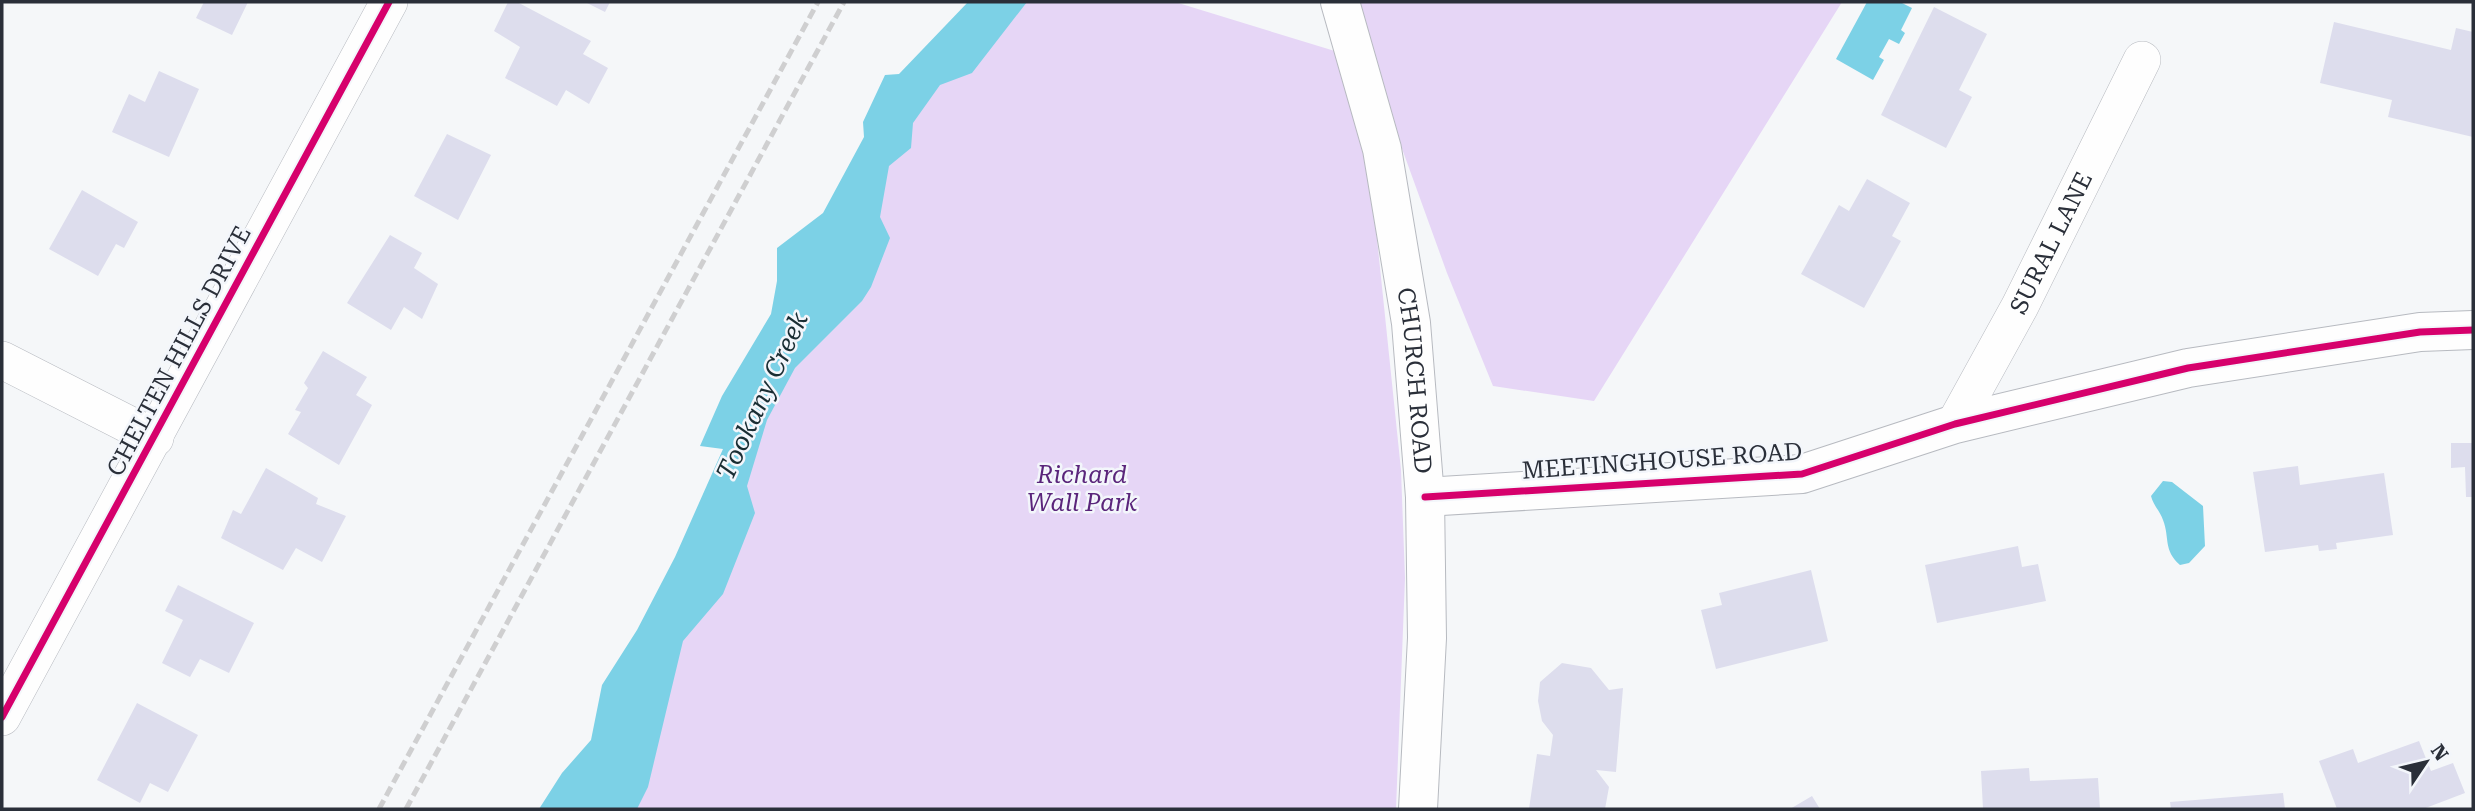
<svg xmlns="http://www.w3.org/2000/svg" width="2475" height="811" font-family="'Roboto Serif',serif">
	<style>
		.green { fill: #e6d6f6 }
		.water { fill: #7cd1e6 }
		.building { fill: #dddded }
		.lines { fill: none; stroke-linecap: round; stroke-linejoin: round }
		.minor-casing { stroke: #b7bac0; stroke-width: 38 }
		.tertiary-casing { stroke: #b7bac0; stroke-width: 40 }
		.primary-casing { stroke: #b7bac0; stroke-width: 40 }
		.minor { stroke: #fefefe; stroke-width: 37 }
		.tertiary { stroke: #fefefe; stroke-width: 38 }
		.primary { stroke: #fefefe; stroke-width: 38 }
		.rail { stroke: #cfcfd0; stroke-width: 5; stroke-dasharray: 10 5; stroke-linecap: butt }
		.cycleway-casing { stroke: #f3f6fb; stroke-width: 11 }
		.cycleway { stroke: #d6006c; stroke-width: 7 }
		.labels { text-anchor: middle; dominant-baseline: central; stroke-width: 5; stroke-linejoin: round; paint-order: stroke }
		.street-label { font-size: 24px; fill: #2a2f39; stroke: #f3f6fb }
		.park-label { font-size: 24px; font-style: italic; fill: #5a257b; stroke: #f3f6fb }
		.water-label { font-size: 26px; font-style: italic; fill: #192d33; stroke: #f3f6fb }
	</style>
	<rect width="100%" height="100%" fill="#f5f7f9"/>
	<path class="green" d="M1009 2H1175L1338 52 1371 181 1401 470 1405 578 1396 809H619L740 464 930 83Z
		M1349 2H1842L1594 401 1493 386 1447 273Z"/>
	<path class="water" d="M968 2H1027L972 73 940 85 913 123 911 148 889 166 880 217 890 238 871 287 862 301 795 368 767 420 747 486 755 513 723 594 683 641 648 787 637 809H539L562 773 591 740 602 685 637 630 675 557 723 449 700 446 722 396 771 314 777 281V248L823 213 864 137 863 122 885 75 899 74Z
		M1867 2H1900L1912 8 1901 30 1905 33 1899 44 1889 39 1879 57 1884 60 1873 80 1836 59Z
		M2163 481 2172 482 2203 506 2205 546 2189 563 2180 565C2163 550 2170 538 2163 520 2160 511 2153 505 2151 496Z"/>
	<path class="building" d="M204 2H248L232 35 196 18Z
		M508 2H517L591 41 583 54 608 68 589 104 566 90 557 106 505 78 520 47 494 31Z
		M585 2H610L605 12Z
		M1934 7 1987 34 1959 90 1972 97 1946 148 1881 115Z
		M2334 22 2451 50 2456 28 2473 32V137L2388 117 2392 100 2320 83Z
		M159 71 199 89 169 157 112 132 129 94 145 102Z
		M447 134 491 155 458 220 414 196Z
		M1867 179 1910 203 1892 236 1901 241 1864 308 1801 274 1839 205 1849 211Z
		M82 190 138 222 124 248 116 244 98 276 49 249Z
		M390 235 422 253 414 268 438 284 422 319 404 307 391 330 347 303Z
		M323 351 367 377 356 395 372 405 339 465 288 434 301 412 295 410 308 388 304 383Z
		M2451 443H2473V497H2466L2465 467 2451 468Z
		M2298 466 2300 485 2384 473 2393 535 2336 543 2337 549 2319 551 2318 545 2265 552 2253 472Z
		M266 468 318 498 316 504 346 516 322 562 296 548 283 570 221 538 233 510 241 514Z
		M2018 546 2022 567 2038 564 2046 601 1937 623 1925 565Z
		M1811 570 1828 641 1716 669 1701 610 1722 605 1719 593Z
		M178 585 254 623 229 673 200 659 190 677 162 663 183 620 165 611Z
		M1562 663 1591 668 1609 690 1623 688 1616 772 1596 770 1609 787 1605 809H1529L1537 754 1550 756 1553 735 1542 721 1538 701 1540 682Z
		M137 703 198 735 168 792 150 783 140 803 97 780Z
		M2419 741 2431 771 2453 763 2465 793 2423 809H2337L2319 761 2353 749 2358 763Z
		M2029 768 2030 781 2098 778 2100 809H1983L1981 771Z
		M2283 793 2285 809H2171L2170 802Z
		M1812 796 1820 809H1790Z"/>
	<g class="lines">
		<g class="minor-casing">
			<g id="minor">
				<path d="M2 360 155 438"/>
				<path id="s1" d="M1955 424 2020 306 2142 60"/>
				<path d="M2 717 389 2"/>
			</g>
		</g>
		<g class="tertiary-casing">
			<path id="tertiary" d="M1425 497 1802 474 1955 424 2188 368 2420 332 2473 330"/>
		</g>
		<g class="primary-casing">
			<g id="primary">
				<path id="s2" d="M1340 2 1382 149 1411 323 1425 497 1427 638 1418 809"/>
			</g>
		</g>
		<use href="#minor" class="minor"/>
		<use href="#tertiary" class="tertiary"/>
		<use href="#primary" class="primary"/>
		<path class="rail" d="M379 809 818 2
			M406 809 844 2"/>
		<g class="cycleway-casing">
			<path id="cycleway" d="M1425 497 1802 474 1955 424 2188 368 2420 332 2473 330
				M2 717 389 2"/>
		</g>
		<use href="#cycleway" class="cycleway"/>
	</g>
	<g class="labels">
		<g class="street-label">
			<text stroke="none"><textPath href="#s1" startOffset="205">SURAL LANE</textPath></text>
			<text transform="translate(179 351) rotate(-62)">CHELTEN HILLS DRIVE</text>
			<text stroke="none"><textPath href="#s2" startOffset="387">CHURCH ROAD</textPath></text>
			<text transform="translate(1662 461) rotate(-4)">MEETINGHOUSE ROAD</text>
		</g>
		<g class="park-label">
			<text x="1082" y="475">Richard<tspan x="1082" dy="28">Wall Park</tspan></text>
		</g>
		<g class="water-label">
			<text transform="translate(762 396) rotate(-65)">Tookany Creek</text>
		</g>
	</g>
	<rect width="2475" height="811" fill="none" stroke="#2a2f39" stroke-width="7"/>
	<g transform="translate(2426 762) rotate(55)" stroke="#f3f6fb" stroke-width="5" paint-order="stroke">
	<path d="M0-5L12 26L0 18L-12 26Z" fill="#2a2f39"/>
	<text y="-10" font-size="19" font-weight="bold" text-anchor="middle" fill="#2a2f39">N</text>
	</g>
</svg>
